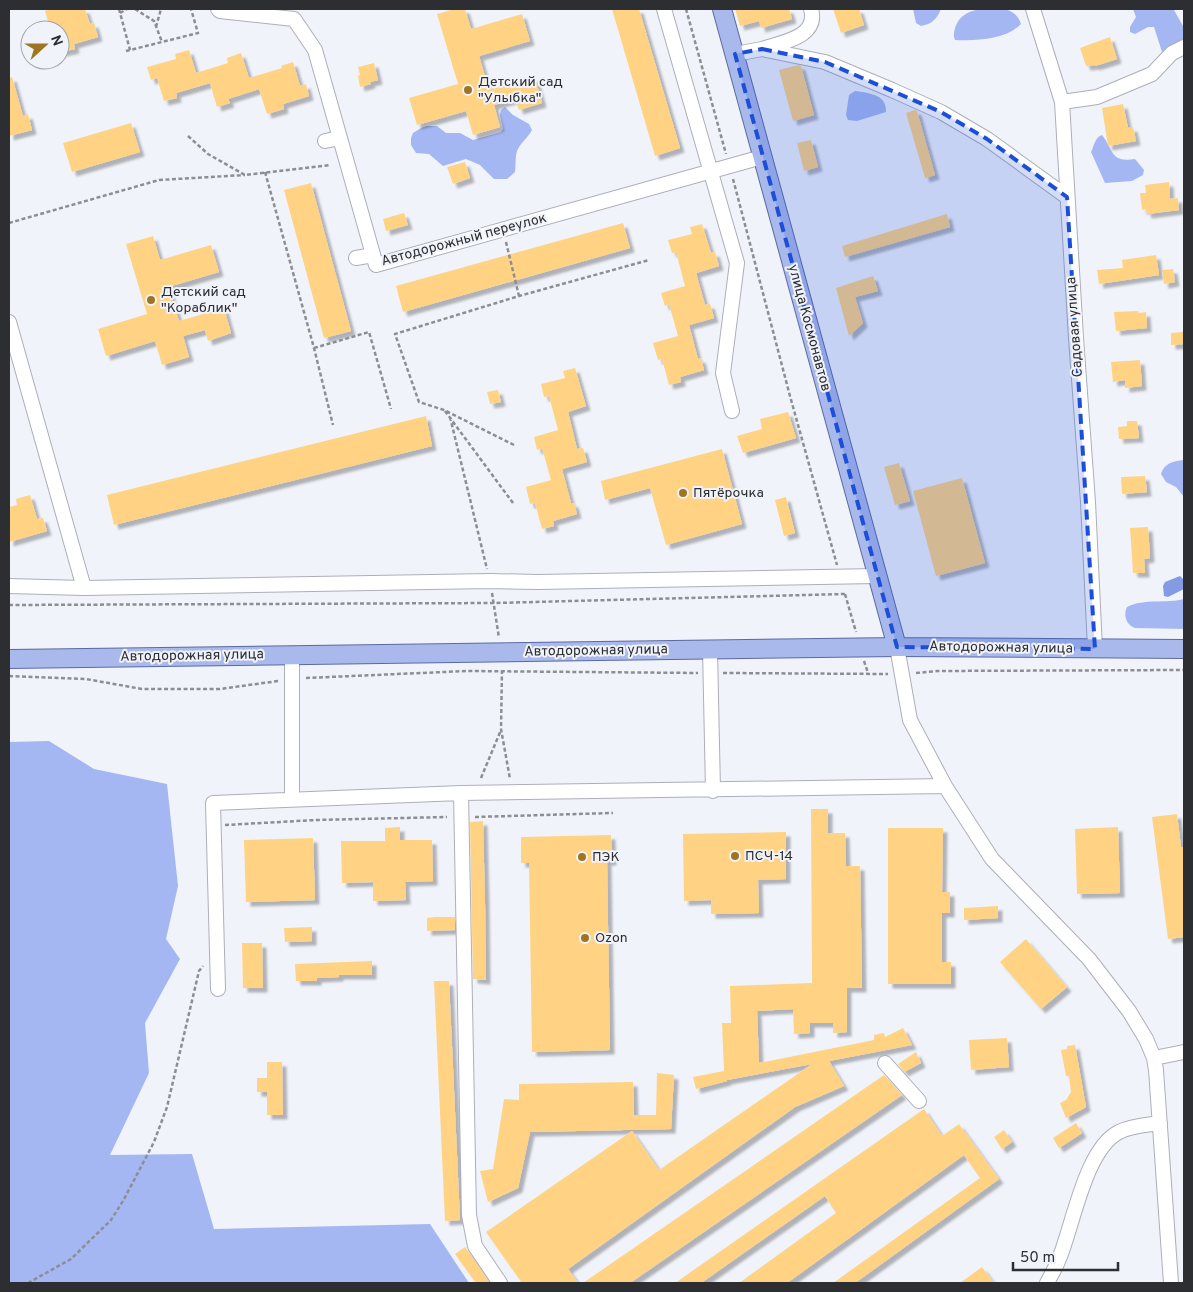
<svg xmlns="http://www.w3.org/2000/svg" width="1193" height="1292" font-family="Overpass,sans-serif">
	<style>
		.forest { fill: #a4b7f2 }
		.water { fill: #849be3 }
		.building { fill: #ffd383; filter: url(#shadow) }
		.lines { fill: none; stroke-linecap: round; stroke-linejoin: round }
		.minor-casing { stroke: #adafb7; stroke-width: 16 }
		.major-casing { stroke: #5a6aa1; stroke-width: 20 }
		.path { stroke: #8c8e93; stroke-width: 2.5; stroke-dasharray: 4 2.5; stroke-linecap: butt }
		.minor { stroke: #fff; stroke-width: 14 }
		.major { stroke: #aab9eb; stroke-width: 18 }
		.marked { fill: #1d4ed8; fill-opacity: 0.2; stroke: #1d4ed8; stroke-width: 4; stroke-dasharray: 10 6; stroke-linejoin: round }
		.poi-dot { fill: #9e7623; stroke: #f1f3fb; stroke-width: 2 }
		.labels { text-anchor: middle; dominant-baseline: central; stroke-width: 4; stroke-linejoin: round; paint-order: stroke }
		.poi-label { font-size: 14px; fill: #2d2e31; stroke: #f1f3fb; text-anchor: start }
		.street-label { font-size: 14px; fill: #2d2e31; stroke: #f1f3fb }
	</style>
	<defs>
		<filter id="shadow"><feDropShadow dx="4.5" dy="4.5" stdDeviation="1" flood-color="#0004"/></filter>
	</defs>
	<rect width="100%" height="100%" fill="#f1f3fb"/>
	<path class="forest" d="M913 9H941C937 19 932 24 921 26L916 23Z
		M979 9C995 8 1015 5 1021 24 1006 40 976 41 955 40 953 35 954 33 955 28 960 15 966 13 979 9Z
		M1133 9 1174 10 1183 26 1184 39 1163 55 1154 27H1148L1135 34 1130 32V27L1136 17Z
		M855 91C868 93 887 94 886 112L857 121 848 120 846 115 849 95Z
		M505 107 513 115 529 124 532 130C528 138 520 143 517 151 515 157 516 166 515 172L507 179H494L480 165 466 159 443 166 429 154 416 153 411 145V138L413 133 421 128 427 126H437L446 133H460L473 140 501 132 503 129 500 115 501 110Z
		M1102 135C1114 150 1110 163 1135 159L1144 170 1143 175 1132 181 1105 183 1091 152C1094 146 1095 137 1102 135Z
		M1184 460V497L1176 487 1166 482 1161 474C1164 463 1174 461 1184 460Z
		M1184 599V629L1135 628C1126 625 1123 615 1127 607 1145 598 1165 604 1184 599Z
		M49 741 94 769 167 784 178 886 166 939 180 959 145 1023 149 1073 110 1155 192 1154 214 1229 430 1224 469 1283H9V742Z"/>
	<path class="water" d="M1180 576 1184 580V589L1168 597 1164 596 1163 586 1165 582Z"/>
	<path class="building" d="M51 9H85L90 24 94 23 98 37 74 44 75 49 62 52 60 46V30H56L54 24 49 25 45 11Z
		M454 9H465L471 29 522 14 530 41 479 56 489 90 535 77 542 103 519 110 515 99 494 105 500 127 473 135 466 111 417 125 409 98 458 84 437 14Z
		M612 9H639L680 148 655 156Z
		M735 9H789L792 19 761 28 759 21 740 26Z
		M833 9H859L864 25 841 33Z
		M1110 37 1117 59 1095 66V65L1086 66 1080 48Z
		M189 50 196 73 228 63 227 58 241 53 249 78 282 68 281 66 293 62 300 86 306 84 309 96 283 104 284 109 267 114 259 89 228 99 230 103 217 107 210 83 176 93 177 98 164 101 157 78 151 80 147 67 176 59 175 54Z
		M374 63 378 80 370 82 371 84 360 87 358 76 360 75 358 67Z
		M798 65 801 66 814 115 793 121 779 70Z
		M12 77 23 116 28 114 32 130 9 136V78Z
		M1123 104 1128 128 1133 127 1136 141 1108 146 1102 108Z
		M915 110 917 111 935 175 925 178 906 113Z
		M131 123 140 152 72 172 63 143Z
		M811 140 818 167 804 171 797 143Z
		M465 162 470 178 453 184 447 167Z
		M1169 182 1170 199 1178 198 1179 210 1147 214 1146 209 1142 210 1140 193H1146L1145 185Z
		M311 183 351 331 324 338 284 190Z
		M404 213 408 225 386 231 383 219Z
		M947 214 950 227 845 257 842 246Z
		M623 223 630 248 403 312 396 286Z
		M702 224 711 253 715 252 719 266 696 273 705 305 710 304 714 318 689 325 698 359 701 358 704 370 680 377 681 382 669 385 662 359 658 360 653 343 678 336 669 304 665 306 661 293 685 286 676 252 672 253 668 240 692 234 690 227Z
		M153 236 160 260 211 245 219 272 168 287 179 321 224 308 231 333 208 341 205 330 183 336 189 357 162 365 155 341 106 356 98 329 147 314 126 244Z
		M1156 255 1159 275 1099 284 1097 270 1123 268 1122 260Z
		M1173 269 1175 282 1164 284 1162 270Z
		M873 276 878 291 855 297 863 323 849 336 836 288Z
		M1138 311 1139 313 1146 312 1147 328 1116 331 1114 312Z
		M1183 332 1184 344 1171 345V333Z
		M1140 360 1142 386 1125 388V380L1113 382 1111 362Z
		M575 368 586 406 568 412 577 449 583 448 587 462 562 469 571 503H574L577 514 553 521 554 526 542 529 535 503 530 504 526 487 551 480 542 448 537 450 534 437 558 430 549 396 544 397 541 384 565 378 563 371Z
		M498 390 501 402 490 404 487 392Z
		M788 412 796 438 743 453 737 436 762 429 760 419Z
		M426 416 432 446 114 525 107 495Z
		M1127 421H1137L1139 438 1119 439 1118 427 1127 426Z
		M722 449 742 524 666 545 650 488 605 500 601 481Z
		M899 463 910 501 895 505 884 467Z
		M1145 476 1147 492 1122 494 1121 477Z
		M962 478 985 563 936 576 913 491Z
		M30 495 37 519 43 518 47 531 9 542V507L17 505 16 499Z
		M786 497 795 533 784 536 775 500Z
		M1148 527 1150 558 1144 559 1145 573H1133L1130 528Z
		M811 809H828V833H845L846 866H860L862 988H847V1032L833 1033V1023H810V1033L794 1034 793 1009 757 1011 759 1063 874 1040V1035L884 1033 885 1037 903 1028 912 1045 829 1061 844 1086 795 1107 568 1269 578 1283H522L486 1232 632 1131 659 1170 812 1064 727 1080V1081L696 1089 693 1077 724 1071 722 1023H731L730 986 812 983Z
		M1177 814 1181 847H1184V937L1168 939 1152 817Z
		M483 821 485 903 486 980 473 979 470 822Z
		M400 827V840H432L433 881 405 882 406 900 373 901V882L342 883 341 841H385V828Z
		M1118 827 1120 893 1077 894 1075 829Z
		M888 828H943L942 892H950V913H942V962H951V984H888Z
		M786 832V879L758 880 759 913 711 914V900L684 901 683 834Z
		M611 835 612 861H607L610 1050 532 1052 529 863H521V837Z
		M313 838 315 900 246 902 244 840Z
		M998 906V918L964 920V908Z
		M435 917H455V930L427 931V918Z
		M312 927V941L285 942 284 928Z
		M1026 939 1067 987 1041 1009 1000 962Z
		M242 943H262L263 988H243Z
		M372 961V975H339V977L317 978V981H296L295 964Z
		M434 981H449L460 1220 445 1221Z
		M1007 1038 1009 1067 971 1070 969 1040Z
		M1075 1045 1086 1107 1066 1118 1060 1103 1066 1100 1071 1092 1069 1076H1066L1061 1050 1067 1049V1046Z
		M916 1052 921 1063 904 1072 898 1064Z
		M267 1062H282L283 1115H267V1092H257V1078H267Z
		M657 1073 674 1075 671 1129 530 1132 518 1188 488 1202 480 1171 493 1169 504 1099 519 1100V1084L633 1082 634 1115H656Z
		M884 1075 902 1095 630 1283H583Z
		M924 1109 942 1136 959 1124 999 1179 855 1283H833L980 1178 964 1155 787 1283H739L836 1213 825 1196 701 1283H675Z
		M1076 1123 1082 1133 1059 1148 1053 1138Z
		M1004 1130 1012 1142 1002 1149 994 1137Z
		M465 1247 468 1251 490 1283H476L455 1254Z
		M982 1267 994 1283H960Z"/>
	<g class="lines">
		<g class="minor-casing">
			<path id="minor" d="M218 9 220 11 294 19 315 50 376 265 762 157
				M664 9 737 263 723 373 732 411
				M1033 9 1062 102 1076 338 1088 502 1095 649
				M762 49C783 42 819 37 811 9
				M735 54 762 49 825 62 892 90 941 112 987 139 1067 197
				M1062 102 1097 97 1152 74 1172 53 1184 47
				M325 141 340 138
				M356 258 373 255
				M9 322 84 588
				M9 586 84 588 490 581 538 582 877 576
				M897 647 910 720 945 786 992 859 1089 959 1129 1011 1146 1039 1154 1058 1156 1070 1171 1283
				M710 649 713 791
				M292 655V799
				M461 793 469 1215 475 1246 500 1283
				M218 989 213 803 461 793 945 786
				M1154 1058 1184 1052
				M885 1063 919 1101
				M1047 1283C1051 1275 1056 1267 1059 1259 1073 1226 1085 1149 1119 1132 1130 1126 1147 1125 1160 1123"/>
		</g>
		<g class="major-casing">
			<path id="major" d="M722 9 897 647
				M9 659 897 647 1184 649"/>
		</g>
		<path class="path" d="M119 9 130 50
			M135 9 154 21 162 42
			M686 9 726 154
			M120 13 127 9
			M156 27 161 9
			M126 51 198 33 191 9
			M188 136 208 154 245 175 331 165
			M265 172 314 348 333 425
			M733 179 790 396 837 565
			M9 223 159 180 245 175
			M506 242 519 296
			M314 348 369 332 391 409
			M445 411 513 503
			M450 417 487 569
			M514 445 444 410 419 402 395 334 519 296 649 260
			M492 593 499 638
			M845 594 856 632
			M9 605 495 603 845 594
			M864 661 868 673
			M502 670 501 729 510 779
			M723 673 888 674
			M916 673 937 671 1184 670
			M9 676 86 679 142 689H220L278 681
			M306 678 467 671 698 673
			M481 778 501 730
			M475 817 613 813
			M225 825 316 820 447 817
			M28 1283 71 1259 111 1220 123 1201 154 1142 167 1107 199 971 203 966"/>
		<use href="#minor" class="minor"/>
		<use href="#major" class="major"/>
	</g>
	<path class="marked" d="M762 49 825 62 941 112 987 139 1067 197 1095 649 897 647 735 54Z"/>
	<g class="poi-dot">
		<circle cx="468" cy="90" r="5"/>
		<circle cx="151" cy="300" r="5"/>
		<circle cx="683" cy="493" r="5"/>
		<circle cx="735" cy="856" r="5"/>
		<circle cx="582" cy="857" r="5"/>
		<circle cx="585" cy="938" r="5"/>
	</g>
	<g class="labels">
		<g class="poi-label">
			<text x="478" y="82">Детский сад<tspan x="478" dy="16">"Улыбка"</tspan></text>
			<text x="161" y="292">Детский сад<tspan x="161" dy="16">"Кораблик"</tspan></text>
			<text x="693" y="493">Пятёрочка</text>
			<text x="745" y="856">ПСЧ-14</text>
			<text x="592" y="857">ПЭК</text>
			<text x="595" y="938">Ozon</text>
		</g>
		<g class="street-label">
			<text transform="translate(464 240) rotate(-15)">Автодорожный переулок</text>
			<text transform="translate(1075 327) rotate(-94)">Садовая улица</text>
			<text transform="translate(809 328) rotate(75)">улица Космонавтов</text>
			<text transform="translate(1001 648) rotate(1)">Автодорожная улица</text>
			<text transform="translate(596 651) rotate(-1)">Автодорожная улица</text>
			<text transform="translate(192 656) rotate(-1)">Автодорожная улица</text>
		</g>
	</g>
	<rect width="1193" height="1292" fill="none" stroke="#2d2e31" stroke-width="20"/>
	<g transform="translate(45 45) rotate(69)"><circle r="24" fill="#f1f3fb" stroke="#a3a4aa"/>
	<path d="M0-4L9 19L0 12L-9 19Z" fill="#9e7623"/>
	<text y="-8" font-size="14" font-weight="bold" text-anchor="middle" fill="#2d2e31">N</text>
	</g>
	<path d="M1013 1262v8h105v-8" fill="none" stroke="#2d2e31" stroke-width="2.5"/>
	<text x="1020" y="1262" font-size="15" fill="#2d2e31" stroke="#f1f3fb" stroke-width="4" paint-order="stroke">50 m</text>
</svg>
